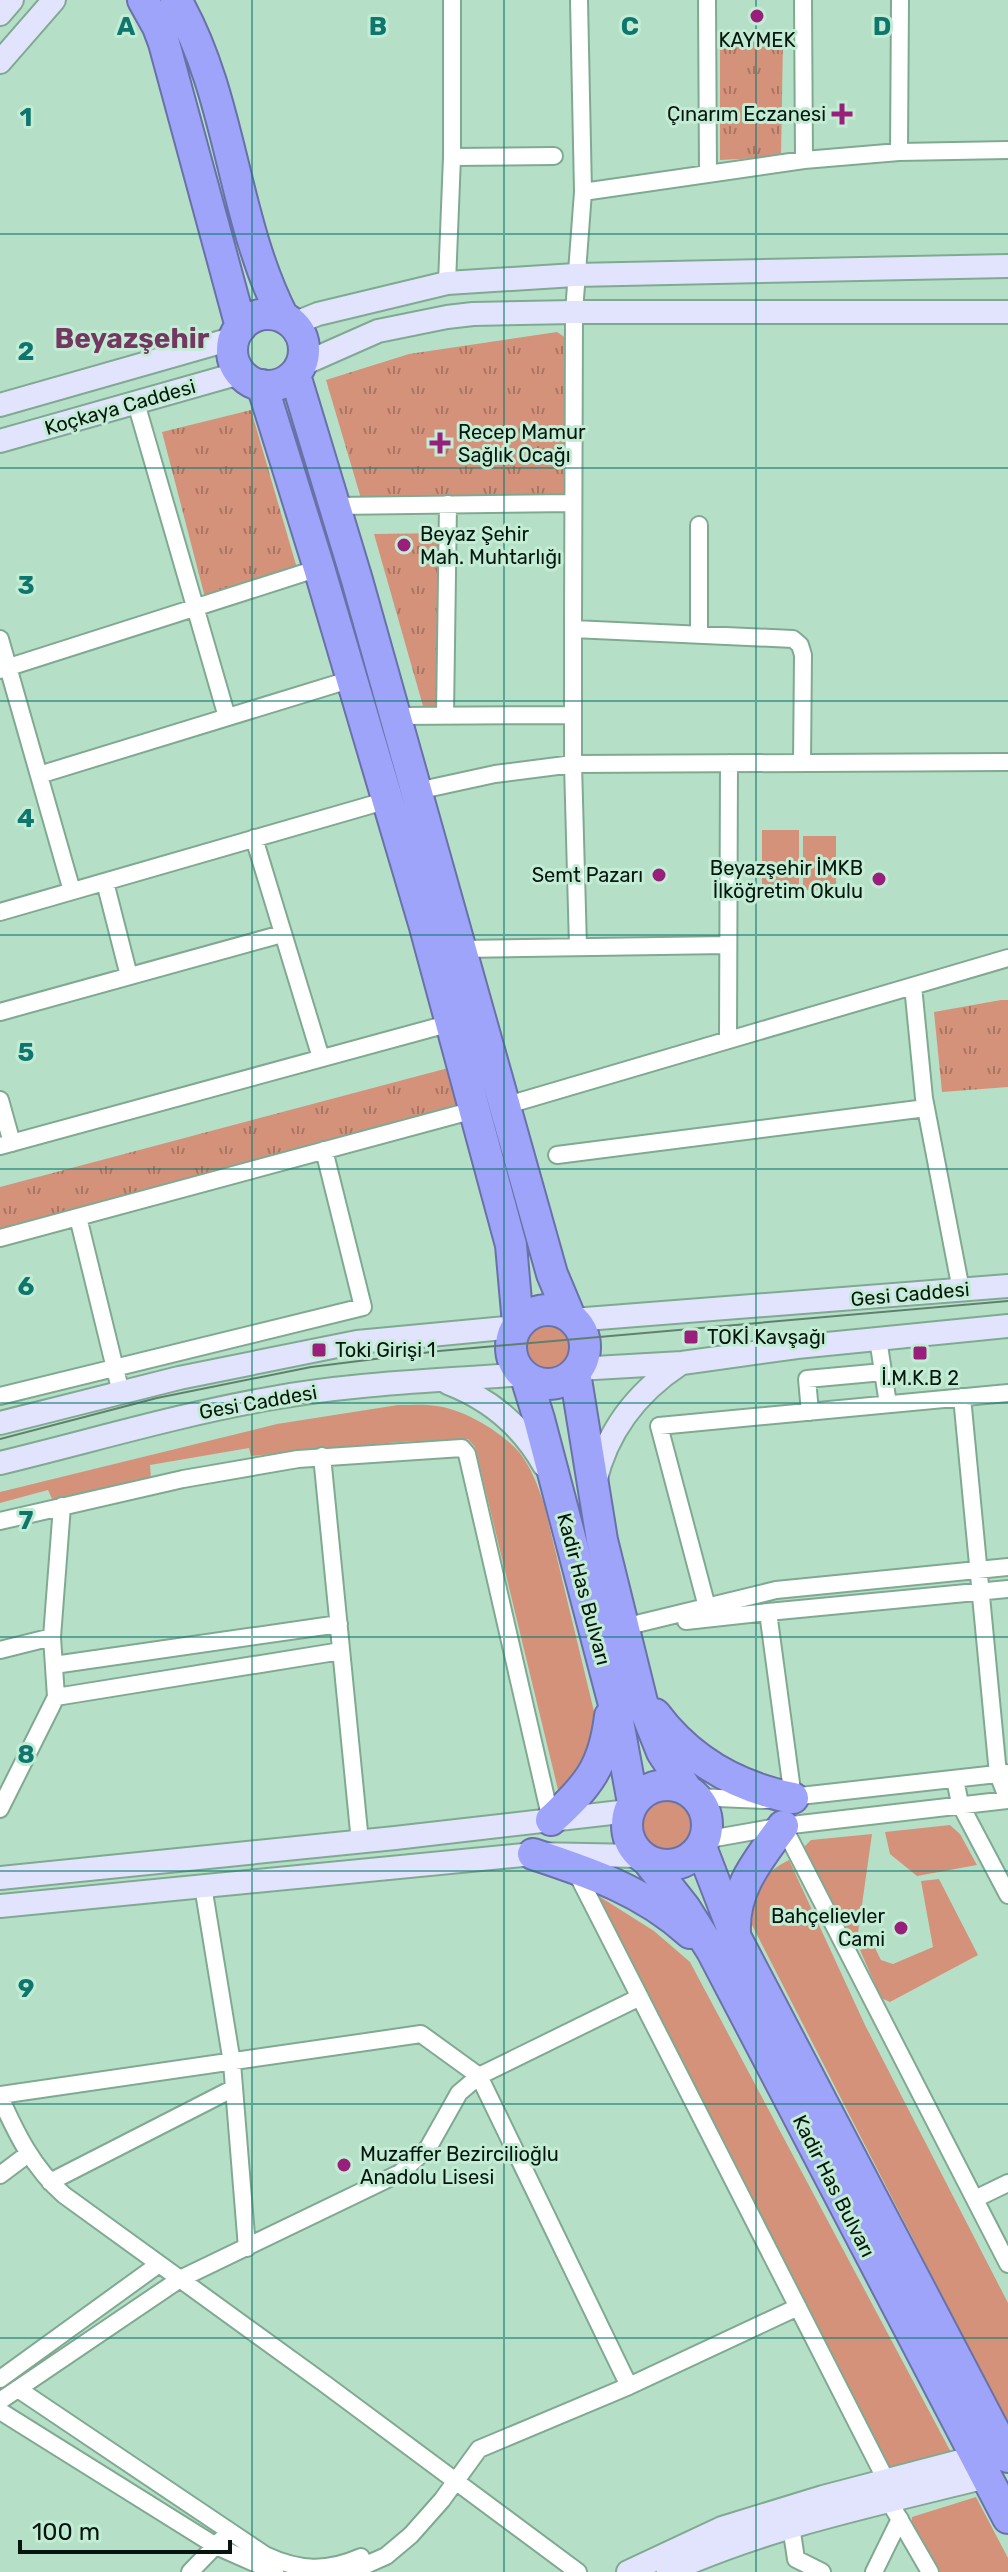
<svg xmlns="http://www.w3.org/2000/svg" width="1008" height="2572" font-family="Rubik,sans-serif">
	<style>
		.grass { fill: #d4927b }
		.park { fill: url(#park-tufts) }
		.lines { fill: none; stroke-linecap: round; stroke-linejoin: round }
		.street-casing { stroke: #80a992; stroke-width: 20 }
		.secondary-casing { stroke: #80a992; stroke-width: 26 }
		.highway-casing { stroke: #6972a7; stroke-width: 34 }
		.street { stroke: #fff; stroke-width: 16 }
		.secondary { stroke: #e2e4fd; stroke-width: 22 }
		.highway { stroke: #9ea4f9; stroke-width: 30 }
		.tram { stroke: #617f6e; stroke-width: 2 }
		.grid { fill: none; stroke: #0f766e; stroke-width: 2; stroke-opacity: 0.55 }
		.poi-dot { fill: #98207b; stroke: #c2edd4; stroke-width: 3 }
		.labels { text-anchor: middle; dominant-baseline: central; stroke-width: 6; stroke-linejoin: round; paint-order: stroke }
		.poi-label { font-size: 20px; fill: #06160e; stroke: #c2edd4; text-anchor: start }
		.street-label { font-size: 20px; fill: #06160e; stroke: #c2edd4 }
		.district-label { font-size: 28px; font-weight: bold; fill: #733761; stroke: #c2edd4 }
		.grid-label { font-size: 26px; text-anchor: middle; font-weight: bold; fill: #0f766e; stroke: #c2edd4; stroke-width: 6; stroke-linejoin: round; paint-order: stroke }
	</style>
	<defs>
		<pattern id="park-tufts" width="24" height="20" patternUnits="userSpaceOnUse" patternTransform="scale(2)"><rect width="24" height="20" fill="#d4927b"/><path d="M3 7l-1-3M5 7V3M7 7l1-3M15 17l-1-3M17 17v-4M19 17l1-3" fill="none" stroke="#aa7663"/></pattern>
	</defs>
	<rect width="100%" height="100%" fill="#b5e0c7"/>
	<path class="grass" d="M762 830H799V893H762Z
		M803 836H836V890H803Z
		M521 1347a27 27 0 1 1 54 0a27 27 0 1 1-54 0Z
		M398 1405C410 1405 424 1404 437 1406 465 1410 500 1431 519 1452 531 1467 538 1486 544 1504L598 1728 597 1741 561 1802 475 1447 468 1439 398 1442 251 1456 249 1448 150 1465 151 1478 53 1501 48 1490 0 1503V1492L277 1424Z
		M637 1825a30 30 0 1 1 60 0a30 30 0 1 1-60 0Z
		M950 1825 960 1834 977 1865 917 1876 890 1854 885 1832Z
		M872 1834 858 1933 853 1939 803 1848 811 1840Z
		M789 1860 865 2025 1008 2303V2424L752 1925C748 1895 762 1873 789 1860Z
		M939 1879 978 1955 890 2002 881 1998 860 1950 874 1946 881 1960 893 1964 933 1947 921 1881Z
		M597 1895 654 1931 690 1962 953 2456 888 2473Z
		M976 2497 1008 2558V2572H938L912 2526V2517Z"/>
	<path class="park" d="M783 40 781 157 720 160V41Z
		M557 332 569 340 567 510 365 512 326 380 409 354Z
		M251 410 301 582 208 609 162 432Z
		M451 533 450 720H427L374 534Z
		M1001 1000H1008V1087L942 1092 934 1012Z
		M452 1067 466 1117 0 1242V1187Z"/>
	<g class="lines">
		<g class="street-casing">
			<path id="street" d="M707 0 708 174
				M803 0 804 160
				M899 152 900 0
				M452 157 554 156
				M583 192 804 160 899 152 1008 150
				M447 283 452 157V0
				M136 403 227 717
				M336 506 573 503
				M699 525V634
				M573 629 793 639 800 645 803 655 802 763
				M0 639 72 891
				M0 670 319 568
				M396 716 573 715
				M445 716 448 504
				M39 775 352 679
				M417 791 495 774 573 764 1008 762
				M254 838 321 1058
				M105 882 129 976
				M0 912 388 800
				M578 947 573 764V629L574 312 583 192 579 0
				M461 949 727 945
				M913 986 924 1098 961 1290
				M0 1012 282 934
				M728 1040 729 763
				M0 1100 12 1143
				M504 1106 1008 958
				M0 1146 451 1023
				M557 1155 926 1108
				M78 1217 121 1393
				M0 1238 474 1110
				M878 1339 888 1404
				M0 1396 363 1307 324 1150
				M962 1397 998 1774 1008 1800
				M810 1412 807 1379 883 1372
				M322 1456 360 1842
				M0 1521 183 1479 298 1459 462 1448 467 1454 551 1820
				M707 1607 659 1426 1008 1393
				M686 1621 768 1612
				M624 1627 776 1590 1008 1567
				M0 1650 52 1637
				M54 1665 339 1624
				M56 1697 341 1651
				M955 1779 960 1804 1008 1895
				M695 1797 764 1800 1006 1773
				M793 1798 768 1612 1008 1589
				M0 1809 56 1697 52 1637 62 1506
				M783 1826 1008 2264
				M704 1840 783 1826 1008 1800
				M574 1868 886 2480
				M203 1886 232 2063 247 2248
				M0 2095 421 2034 479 2076 629 2386 479 2449 442 2500 411 2535 386 2556 350 2572
				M0 2097C16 2133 33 2168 64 2195L325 2384 578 2572
				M0 2175 28 2154
				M50 2182 234 2088
				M975 2199 1008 2183
				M0 2379 159 2264
				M629 2386 798 2307
				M18 2389 265 2555C299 2571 327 2572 361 2557
				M0 2401 180 2279 400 2173 428 2148 459 2093 479 2076 640 1997
				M0 2411 216 2546 275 2572
				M889 2501 930 2572
				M791 2526 796 2559 822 2572
				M190 2572 222 2539
				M874 2572 900 2519"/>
		</g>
		<g class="secondary-casing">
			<path id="secondary" d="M0 14 12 0
				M0 62 54 0
				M293 324 318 314 447 283 575 275 1008 266
				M301 365 378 331 447 317 473 314 574 312H1008
				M0 405 235 338
				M0 441 240 373
				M573 1320 1008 1286
				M577 1369 682 1363 797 1347 1008 1326
				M448 1383C490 1399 522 1426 544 1465
				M0 1423 179 1378 357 1342 516 1327
				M0 1463C91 1441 181 1414 273 1398 355 1383 439 1381 522 1374
				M595 1482C607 1431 636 1393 680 1364
				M0 1878 395 1838 629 1811
				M0 1906 533 1854 640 1856
				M628 2572 722 2528 823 2497 976 2457
				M668 2572C769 2526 879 2504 986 2477"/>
		</g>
		<g class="highway-casing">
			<path id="highway" d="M143 0 158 27 164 43 241 327
				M176 0C232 97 232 218 283 317
				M232 350a36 36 0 1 1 72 0a36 36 0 1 1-72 0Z
				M295 375 357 580 552 1274 570 1317
				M262 385 319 568 425 927 511 1245 518 1324
				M511 1347a37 37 0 1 1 74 0a37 37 0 1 1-74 0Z
				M575 1373 602 1540 642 1702 662 1752 687 1790
				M526 1377 539 1419 617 1716 633 1803
				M655 1714C690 1761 736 1787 793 1798
				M627 1825a40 40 0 1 1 80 0a40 40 0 1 1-80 0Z
				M551 1820C588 1786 604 1767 610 1716
				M701 1847 736 1938 1008 2457
				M533 1854C591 1873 644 1891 690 1933
				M648 1861 685 1908 712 1951 1008 2518
				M735 1932C733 1889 759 1859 783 1826"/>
		</g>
		<use href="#street" class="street"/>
		<use href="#secondary" class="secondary"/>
		<use href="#highway" class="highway"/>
		<path class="tram" d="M0 1439 157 1398 311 1367 439 1351 1008 1301"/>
	</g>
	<path class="grid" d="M252 0V2572M504 0V2572M756 0V2572M0 234H1008M0 468H1008M0 701H1008M0 935H1008M0 1169H1008M0 1403H1008M0 1637H1008M0 1871H1008M0 2104H1008M0 2338H1008"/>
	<g class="poi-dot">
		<circle cx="757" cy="16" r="8"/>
		<path d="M838 102h8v8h8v8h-8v8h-8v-8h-8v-8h8z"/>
		<path d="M436 431h8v8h8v8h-8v8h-8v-8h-8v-8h8z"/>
		<circle cx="404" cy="545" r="8"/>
		<circle cx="659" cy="875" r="8"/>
		<circle cx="879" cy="879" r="8"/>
		<rect x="683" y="1329" width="16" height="16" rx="4"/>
		<rect x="311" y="1342" width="16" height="16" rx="4"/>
		<rect x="912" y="1345" width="16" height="16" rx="4"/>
		<circle cx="901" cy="1928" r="8"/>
		<circle cx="344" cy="2165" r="8"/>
	</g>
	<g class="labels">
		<g class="poi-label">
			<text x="757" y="40" text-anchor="middle">KAYMEK</text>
			<text x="826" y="114" text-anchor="end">Çınarım Eczanesi</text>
			<text x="458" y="432">Recep Mamur<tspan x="458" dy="23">Sağlık Ocağı</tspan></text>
			<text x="420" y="534">Beyaz Şehir<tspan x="420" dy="23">Mah. Muhtarlığı</tspan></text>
			<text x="863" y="868" text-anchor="end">Beyazşehir İMKB<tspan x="863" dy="23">İlköğretim Okulu</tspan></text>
			<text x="643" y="875" text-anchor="end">Semt Pazarı</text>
			<text x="707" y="1337">TOKİ Kavşağı</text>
			<text x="335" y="1350">Toki Girişi 1</text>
			<text x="920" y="1378" text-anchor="middle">İ.M.K.B 2</text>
			<text x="885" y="1916" text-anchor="end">Bahçelievler<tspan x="885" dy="23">Cami</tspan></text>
			<text x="360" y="2154">Muzaffer Bezircilioğlu<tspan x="360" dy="23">Anadolu Lisesi</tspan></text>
		</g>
		<g class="street-label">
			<text transform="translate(120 407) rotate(-16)">Koçkaya Caddesi</text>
			<text transform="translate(910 1294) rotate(-5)">Gesi Caddesi</text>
			<text transform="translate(258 1402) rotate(-10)">Gesi Caddesi</text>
			<text transform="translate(584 1589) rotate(75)">Kadir Has Bulvarı</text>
			<text transform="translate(834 2186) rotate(63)">Kadir Has Bulvarı</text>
		</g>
		<g class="district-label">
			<text x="132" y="338">Beyazşehir</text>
		</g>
	</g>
	<g class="grid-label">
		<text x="126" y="35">A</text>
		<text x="378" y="35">B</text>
		<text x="630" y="35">C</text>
		<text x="882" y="35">D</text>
		<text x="26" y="126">1</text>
		<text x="26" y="360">2</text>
		<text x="26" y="594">3</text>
		<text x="26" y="827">4</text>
		<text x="26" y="1061">5</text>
		<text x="26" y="1295">6</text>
		<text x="26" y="1529">7</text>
		<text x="26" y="1763">8</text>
		<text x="26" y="1997">9</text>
	</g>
	<path d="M20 2540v12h210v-12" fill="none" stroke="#06160e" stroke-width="4"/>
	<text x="32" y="2540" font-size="24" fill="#06160e" stroke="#c2edd4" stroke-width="6" paint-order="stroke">100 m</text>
</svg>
